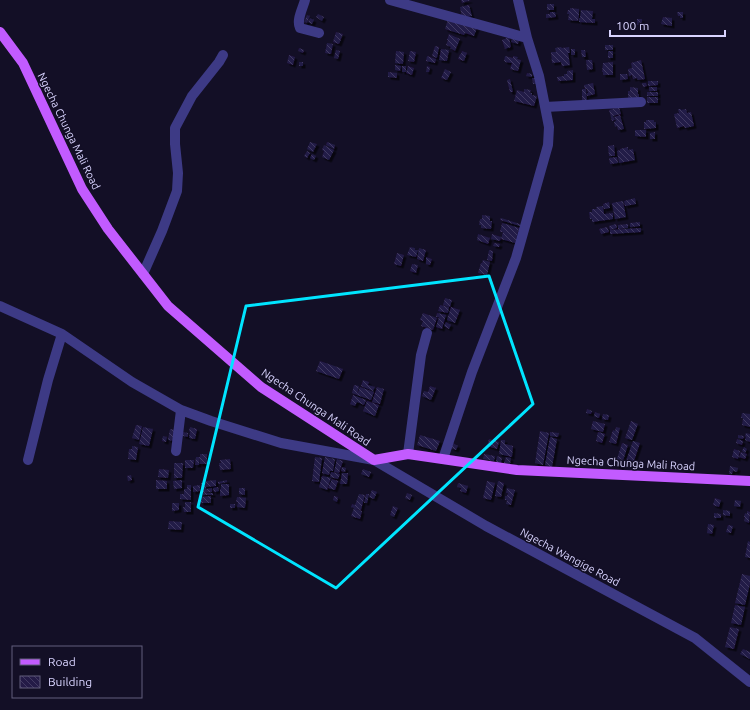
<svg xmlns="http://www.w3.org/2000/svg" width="750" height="710" font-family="Ubuntu,sans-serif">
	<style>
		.building { fill: url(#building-back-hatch); filter: url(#shadow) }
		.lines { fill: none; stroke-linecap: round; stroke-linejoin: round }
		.minor { stroke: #3d3a85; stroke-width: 10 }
		.major { stroke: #c25bff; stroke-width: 10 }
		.marked { fill: none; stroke: #00e5ff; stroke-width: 3; stroke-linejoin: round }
		.labels { text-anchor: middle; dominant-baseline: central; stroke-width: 3; stroke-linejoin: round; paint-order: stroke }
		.street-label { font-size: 11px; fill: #d9d4ff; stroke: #130f26 }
	</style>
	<defs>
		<pattern id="building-back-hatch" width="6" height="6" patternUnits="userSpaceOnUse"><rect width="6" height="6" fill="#241b47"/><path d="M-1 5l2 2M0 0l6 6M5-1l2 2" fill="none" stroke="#433b63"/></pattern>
		<filter id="shadow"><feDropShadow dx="2.5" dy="2.5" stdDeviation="0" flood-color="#0009"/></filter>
	</defs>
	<rect width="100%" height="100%" fill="#130f26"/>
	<path class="building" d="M461 0H471L462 3Z
		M547 4H554V10H547Z
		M469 5 472 16 462 18 460 7Z
		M570 8 579 9V15L578 21 568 20 569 14H567L568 10H570Z
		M581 10 593 11 592 19H595V23L579 22V18H580Z
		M550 12H555L556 17 546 18V14H550Z
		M677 12H683V18H680V16H678Z
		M318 14 324 17 322 21 316 17Z
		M307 15 310 16 307 23 304 22Z
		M663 17 672 18V26L661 24Z
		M310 18 314 20 312 24 308 22Z
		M448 19 477 28 474 36 465 33 464 35 445 29Z
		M637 19H642V25H637Z
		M336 32 343 34 339 44 333 42Z
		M449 34 460 39 455 51 450 48 451 47 446 45 448 40H447Z
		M509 37 511 47 505 49 502 40Z
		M512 38 519 40 518 44 511 42Z
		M327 43 333 44 331 54 325 53Z
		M605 45H613V50H605Z
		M435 46 439 47 437 58 432 56Z
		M561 47 562 48 569 47 570 53H568L570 65 562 66 561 62 552 63 551 52H556L555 48Z
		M299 48 304 50 303 53 298 51Z
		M441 49 449 50 447 61 439 60Z
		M571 49H575V55H571Z
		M336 50 340 51 338 59 334 58Z
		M581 50H585L586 57H582Z
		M396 51 404 52 403 64 395 63Z
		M410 51 416 52 414 62 408 61Z
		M462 51 467 53 464 61 458 59 460 54H461Z
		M608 51H613V58H608Z
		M289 55 295 57 293 65 287 63Z
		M427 56 436 59 435 63 426 61Z
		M505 56 513 58V56L518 57 517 59 521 60 518 71 510 69 512 63 505 62V61H504Z
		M586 60H592L593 69 587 70Z
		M641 60 645 79 638 80 637 78 633 79 632 75 629 76 628 69 632 68 631 63Z
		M299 62H303V66H299Z
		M613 62V75H603V72H602L603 63Z
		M395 65 401 66 400 71 395 70Z
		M402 66H406V72H402Z
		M408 66 414 68 412 75 406 73Z
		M427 66 430 67 429 72H426Z
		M445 69 451 72 447 80 441 78Z
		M573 70V80L558 81 557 77 564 76V74H567V71Z
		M388 72 397 73V78L388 77Z
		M527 73 532 74V77L526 76Z
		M620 74H627L628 79 620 80Z
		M532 78H535L536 84H533Z
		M510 79 513 92H510L507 80Z
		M648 81H658V85L648 86Z
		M593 83 595 94 587 96V93H588L587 89H585L584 85Z
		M642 83H646L647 86 643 87Z
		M630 87 638 88V94H639V99L628 98V91H630Z
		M649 87H657V91H649Z
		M524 89 531 90 530 93H532V95L537 96 534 106 514 101 517 90 524 92Z
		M582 89H586L587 103H582Z
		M647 92H658V96H647Z
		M647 97H658V103H647Z
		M619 107 621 114 613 116 615 120 612 121 609 110Z
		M678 109H681V110L686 109 687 113 691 112 694 126 685 128 684 126 677 128 674 114 679 113Z
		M620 115 624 129 618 130 617 126 615 127 614 122 616 121 614 117Z
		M646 120H654V122H656V128L644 129V122H646Z
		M635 130H646V137L635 136Z
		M655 132V139H650V133Z
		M310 142 317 144 313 152 307 149Z
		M327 142 335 145 334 149 326 145Z
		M324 145 334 150 329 160 322 157 324 151 322 150Z
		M614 145 615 156H609L608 146Z
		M628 147V150L633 149 635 160 619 163 617 151 620 150V149Z
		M307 151 310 153 307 158 304 156Z
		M312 154 316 156 314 160 310 158Z
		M617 157 618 163 610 164 609 158Z
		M635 198 636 204 625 206 624 201Z
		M623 201 626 217 615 219 612 203Z
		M609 202 610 208 604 209 603 204Z
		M603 206 604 214 613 213V219L592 222V219H590L589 212H592V209H597L596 207Z
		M482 215 490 216V221H492L491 229 481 228V225H479L480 219H482Z
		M501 218 520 224V226L500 220Z
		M640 222V226L630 227V223Z
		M502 223 519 228 515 243 501 239 503 232H500Z
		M616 224 617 228 610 230 609 226Z
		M628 224V228L618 229V225Z
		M607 227 609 232 601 234 599 229Z
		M641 228V232L610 234V230Z
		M478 234 490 238 488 244 477 240Z
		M492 234 501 237 500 241 491 239Z
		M494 243 500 244 499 247 493 246Z
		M410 247 415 248V250H418L416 257 407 255Z
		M419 248 426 250 423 261 417 259Z
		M489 250 493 251 492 261 487 260Z
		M397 253 404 255 401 266 394 264Z
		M426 257 432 259 430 265 426 264Z
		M483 260 490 262 487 275 478 273 481 263H482Z
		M412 264 418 265 416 273 410 271Z
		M445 298 452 300 450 307 443 305Z
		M440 305 449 307 448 313 438 311Z
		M451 307 460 310 455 323 447 320Z
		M423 313 437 318 433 330 421 326 423 321 420 320Z
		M437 313 446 315 442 329 436 327 439 317H436Z
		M446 322 451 325 449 329 444 326Z
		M320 361 343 369 339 379 316 371Z
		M363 380 369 382 368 385 375 387 373 391 361 386Z
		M354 385 359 386 357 395 352 393Z
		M430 386 436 388 431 400 422 396 424 391 428 392Z
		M360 387 374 392 371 400 357 395Z
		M377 387 384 389 380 404 372 402Z
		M353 395 366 400 364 405 357 402 355 406 350 404Z
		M367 401 379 405 375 416 363 411Z
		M587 409 592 411 591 414 586 413Z
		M595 412 600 414 599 418 594 416Z
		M742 413 750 414V427L742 425 743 418H741Z
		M603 414 609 415 608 420 602 419Z
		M593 421 605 424 603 432 591 429Z
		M631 421 638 424 632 440 625 438Z
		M136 425 142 426 139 440 132 438Z
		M143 427 153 429 149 446 139 444Z
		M190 427 197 429 195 439 189 438 190 432 189 431Z
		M616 427 620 428 616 444 609 442 613 430 615 431Z
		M170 429 176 430 175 441 168 440Z
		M540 431 549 433 543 465 535 463Z
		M183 432 188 433V437L183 436Z
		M550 432 559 433 558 437 550 436Z
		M598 432 605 434 602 443 596 441Z
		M746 433 750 434V442L745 440 746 437 745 436Z
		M420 435 440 441 436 451 417 445Z
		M738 435 744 436 743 439 738 438Z
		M163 436 167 437 166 442 162 441Z
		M550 437 557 439 552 467 545 465Z
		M489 439 499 442 497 449 487 446Z
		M737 439 743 441 742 445 736 443Z
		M501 440H505V444L513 446 512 457 499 454Z
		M633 441 640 443 632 467 625 464Z
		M453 443 458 446 456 450 451 448Z
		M622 443 628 445 621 467 615 465Z
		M132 446 138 447 136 460 128 459 129 449H132Z
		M744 447 747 449 745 453 742 451Z
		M734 449 740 451 738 459 732 457Z
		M741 452 747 454 745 459 739 457Z
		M200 454H207V464H200Z
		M484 454 495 456 494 461 483 459Z
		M497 456 502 458 501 463 496 462Z
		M196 457H200L199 465H195Z
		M315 457 322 458 319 482 312 481Z
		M325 457 335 459 333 471H330L329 475 322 473Z
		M506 457 511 458 510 464 504 463Z
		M230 459 231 469 220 470 219 463H221L220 460Z
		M337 459 343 461 339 473 334 472Z
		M185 460H194L193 468H185Z
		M174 463H183L182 478H174Z
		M730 466 738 468 737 472 733 471 732 474H729Z
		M342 467 346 468 345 472 341 471Z
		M159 469 169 470 168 478 158 477Z
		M363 469 371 472 369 477 361 474Z
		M331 472 340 474 338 479 330 477Z
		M342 473H348L347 484H340Z
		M131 475 132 480 128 481 127 476Z
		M322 476 331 478 327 490 319 487Z
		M332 479 338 481 335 490 328 488Z
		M156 480 167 481V489H156Z
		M182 480V488L174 489 173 481Z
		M216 480V486L206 487V489L212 488V492L202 493 201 483H206V481Z
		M227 480V482L218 484V482Z
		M487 481 495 483 491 500 483 498Z
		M498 481 504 483 501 497 495 496Z
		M458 483 468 486 466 493 460 491 461 488 457 487Z
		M221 484H229V495L220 496V489H221Z
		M187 485H191V500L180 499V494H184V489H187Z
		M200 485V491L193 492V486Z
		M218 487 219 491 214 492 213 488Z
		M239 488H245V495L239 494Z
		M507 488 515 490 511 505 506 504 507 500H505V496H507L508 493H506Z
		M372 490 377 492 374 499 369 497Z
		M203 493H213V495H203Z
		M407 493 412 495 410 500 405 498Z
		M359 494 365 495 361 510 355 509 362 511 360 519 351 516 354 508 351 507 352 504 355 505Z
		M366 494H369L367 503H364Z
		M211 496V503H201L200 497Z
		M334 496 338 497 337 502 333 500Z
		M237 497 246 498 245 508 237 507 238 502H236Z
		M715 498 721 500 719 507 713 505Z
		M735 500 741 501 740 507 734 506Z
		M185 502H191V512H184L183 507H185Z
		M172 503H179V510L172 511Z
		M230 504H235V508H230Z
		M393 506 398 508 394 517 390 515Z
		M723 510 730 511V516L723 515Z
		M747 511 750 512 749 523 744 521 745 517H744L745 513 747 514Z
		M714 513 721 514V518H714Z
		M169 521 182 522 181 530 168 529Z
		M708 524 714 525 712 534 707 533Z
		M728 525 733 526 731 533 726 532Z
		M748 541 750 542V558L745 557Z
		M742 574 750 576V584L745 605 735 603Z
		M735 605 745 607 741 625 731 623Z
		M730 627 739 629 734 649 725 647Z
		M743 649 750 652V659L740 654Z"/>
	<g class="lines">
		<path class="minor" d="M305 0C303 8 296 20 300 28L319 33
			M390 0 527 38 539 76 549 127 548 145 516 258 472 372 443 459
			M518 0 527 38
			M545 107 641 102
			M143 274 162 231 177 191 178 173 175 144V128L192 96 219 62 223 55
			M0 306 62 334 132 382 181 410 211 421 281 443 374 460 486 526 695 638 750 682
			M176 451 181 410
			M408 454 421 355 427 333
			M28 460 48 380 62 334"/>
		<path class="major" d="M0 32 23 63 82 189 108 229 168 306 261 387 374 460 408 454 517 470 750 481"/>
	</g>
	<path class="marked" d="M489 276 533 404 336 588 198 507 246 306Z"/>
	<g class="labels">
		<g class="street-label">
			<text transform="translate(69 131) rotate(64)">Ngecha Chunga Mali Road</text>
			<text transform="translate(316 407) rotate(34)">Ngecha Chunga Mali Road</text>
			<text transform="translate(631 463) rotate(3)">Ngecha Chunga Mali Road</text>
			<text transform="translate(570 557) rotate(28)">Ngecha Wangige Road</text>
		</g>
	</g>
	<rect x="12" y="646" width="130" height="52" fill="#130f26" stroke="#625e7d"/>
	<rect x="20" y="659" width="20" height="6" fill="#c25bff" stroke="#625e7d"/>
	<text x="48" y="666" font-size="12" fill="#d9d4ff">Road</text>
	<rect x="20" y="676" width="20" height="12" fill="url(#building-back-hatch)" stroke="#625e7d"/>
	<text x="48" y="686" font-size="12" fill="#d9d4ff">Building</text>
	<path d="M610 30v6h115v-6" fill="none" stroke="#d9d4ff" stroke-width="2"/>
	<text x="616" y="30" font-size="12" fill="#d9d4ff" stroke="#130f26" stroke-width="3" paint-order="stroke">100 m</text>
</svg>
